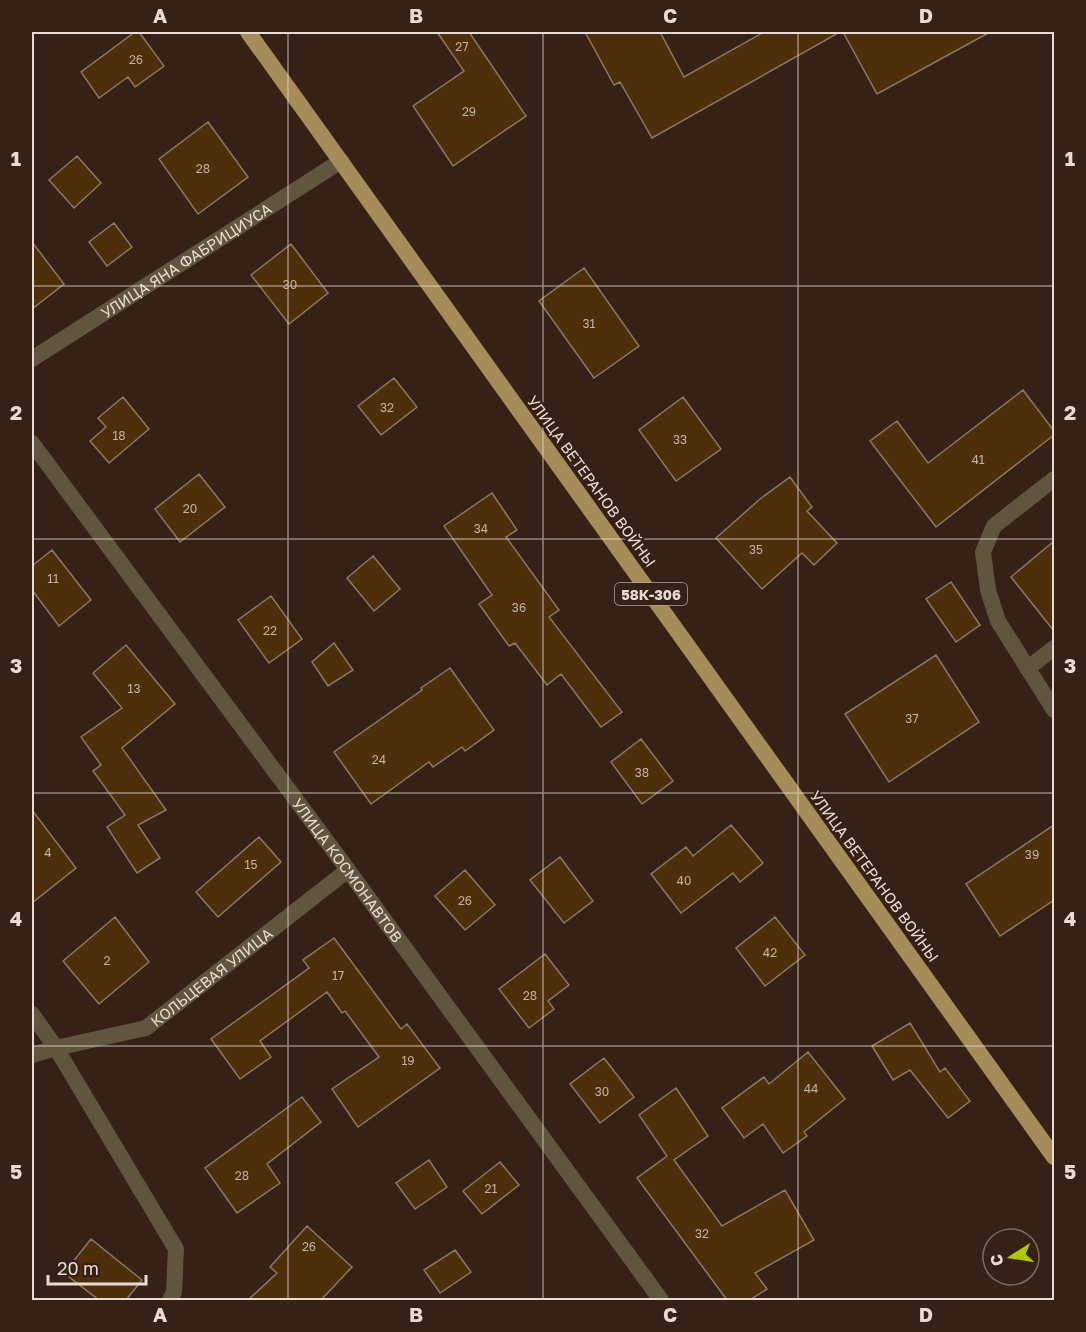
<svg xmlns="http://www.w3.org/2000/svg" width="1086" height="1332" font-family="'Golos Text',sans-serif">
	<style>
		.building { fill: #4d300b; stroke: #8b7965; stroke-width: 1.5 }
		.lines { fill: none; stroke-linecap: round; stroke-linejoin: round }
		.minor { stroke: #60553f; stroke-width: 16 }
		.trunk { stroke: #a58c59; stroke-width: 16 }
		.grid { fill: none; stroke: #e9dbd4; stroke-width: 1.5; stroke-opacity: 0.55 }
		.labels { text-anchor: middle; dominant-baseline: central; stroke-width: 4.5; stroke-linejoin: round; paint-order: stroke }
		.number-label { font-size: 12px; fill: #c2b0a2 }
		.shield { fill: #352116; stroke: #b3a39b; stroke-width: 1.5 }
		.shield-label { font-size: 14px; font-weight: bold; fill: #e9dbd4 }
		.street-label { font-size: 15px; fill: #e9dbd4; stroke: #352116 }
		.neatline { fill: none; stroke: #e9dbd4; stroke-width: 2 }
		.grid-label { font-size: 20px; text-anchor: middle; font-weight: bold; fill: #e9dbd4 }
	</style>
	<rect width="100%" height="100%" fill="#352116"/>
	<path class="building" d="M135 32H139L164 66 135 87 128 77 99 98 81 72Z
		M437 32H469L526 116 453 166 413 106 464 71Z
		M585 32H660L684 77 764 32H840L652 138 620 82 614 85Z
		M843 32H990L877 94Z
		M208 122 248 177 198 214 159 159Z
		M77 156 101 183 74 208 49 180Z
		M114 223 132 247 107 266 89 242Z
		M32 242 64 284 32 309Z
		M291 244 328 293 289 324 251 275Z
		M584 268 639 346 594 378 539 301Z
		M394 378 417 407 381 435 358 406Z
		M1023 390 1054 431V435L936 527 870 441 897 421 928 463Z
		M123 397 149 429 109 463 90 441 106 427 98 418Z
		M683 397 721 449 676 481 639 430Z
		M199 474 225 507 180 542 155 509Z
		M790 477 812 507 807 511 837 543 814 565 802 553 762 589 716 538 760 499Z
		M492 493 517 530 506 537 559 610 549 617 622 712 601 727 561 674 547 685 515 643 509 646 479 604 492 595 444 526Z
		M1054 541V631L1011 577Z
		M52 550 91 600 59 626 32 590V566Z
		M373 556 400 589 374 611 347 578Z
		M951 582 980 625 956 642 926 599Z
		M271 596 302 639 269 663 238 620Z
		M334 643 353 670 328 686 312 662Z
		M126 645 175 704 122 748 166 810 138 825 160 858 137 873 107 827 125 815 93 771 101 765 81 737 122 708 93 673Z
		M936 655 979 722 889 782 845 714Z
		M450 668 494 730 465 751 462 747 433 767 429 762 371 804 334 752 422 690 421 688Z
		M641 739 673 781 642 804 611 762Z
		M32 810 76 868 32 903Z
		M731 825 763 863 740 882 733 873 681 913 651 874 686 847 693 856Z
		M1054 825V900L1000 936 966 884Z
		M259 837 281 862 218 917 196 892Z
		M560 857 593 901 564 923 530 880Z
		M465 870 495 905 465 930 435 896Z
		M115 917 149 962 99 1004 63 961Z
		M775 917 805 955 765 986 736 948Z
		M334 938 401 1029 407 1024 440 1068 358 1127 332 1089 379 1057 345 1011 342 1013 327 992 260 1041 271 1057 240 1079 211 1039 309 968 303 960Z
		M545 954 569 985 548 1001 554 1009 529 1028 499 989Z
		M910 1023 940 1072 945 1068 970 1101 948 1118 910 1070 893 1080 872 1046Z
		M808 1052 845 1099 804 1132 807 1136 783 1153 763 1124 744 1138 722 1108 764 1077 769 1084Z
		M604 1058 634 1097 600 1123 570 1084Z
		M676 1088 708 1136 674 1160 722 1226 785 1190 814 1240 755 1273 767 1289 750 1300H727L637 1178 667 1156 639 1115Z
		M302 1097 321 1122 267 1164 280 1183 237 1213 205 1168Z
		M429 1160 447 1187 415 1209 396 1183Z
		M500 1162 519 1185 482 1214 463 1191Z
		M307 1226 352 1267 321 1300H248L277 1273 270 1267Z
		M91 1239 142 1280 126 1300H99L64 1273Z
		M455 1250 471 1272 440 1293 424 1270Z"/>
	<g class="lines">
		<g class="minor">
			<path id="s1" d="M32 359 341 161"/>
			<path id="s2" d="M32 443 348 870 661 1300"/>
			<path d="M1054 479 994 526 983 552 988 590 998 621 1054 710"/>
			<path d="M1028 668 1054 648"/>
			<path d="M32 1014 56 1048 176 1249 174 1292 170 1300"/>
			<path id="s3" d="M32 1055 56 1048 146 1028 348 870"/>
		</g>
		<path class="trunk" d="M248 32 1054 1157"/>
	</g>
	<path class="grid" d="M288 32V1300M543 32V1300M798 32V1300M32 286H1054M32 539H1054M32 793H1054M32 1046H1054"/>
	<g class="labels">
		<g class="number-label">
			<text x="462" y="46">27</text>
			<text x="136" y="59">26</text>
			<text x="469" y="111">29</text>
			<text x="203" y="168">28</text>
			<text x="290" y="284">30</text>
			<text x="589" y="323">31</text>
			<text x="387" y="407">32</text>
			<text x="119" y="435">18</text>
			<text x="680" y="439">33</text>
			<text x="978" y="459">41</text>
			<text x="190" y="508">20</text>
			<text x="481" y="528">34</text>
			<text x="756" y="549">35</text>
			<text x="53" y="578">11</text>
			<text x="519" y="607">36</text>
			<text x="270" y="630">22</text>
			<text x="134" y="688">13</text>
			<text x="912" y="718">37</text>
			<text x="379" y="759">24</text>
			<text x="642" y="772">38</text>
			<text x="48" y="852">4</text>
			<text x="1032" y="854">39</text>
			<text x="251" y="864">15</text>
			<text x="684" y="880">40</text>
			<text x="465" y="900">26</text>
			<text x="770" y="952">42</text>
			<text x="107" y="960">2</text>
			<text x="338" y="975">17</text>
			<text x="530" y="995">28</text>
			<text x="408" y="1060">19</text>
			<text x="811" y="1088">44</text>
			<text x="602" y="1091">30</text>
			<text x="242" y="1175">28</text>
			<text x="491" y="1188">21</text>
			<text x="702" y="1233">32</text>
			<text x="309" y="1246">26</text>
		</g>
		<rect class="shield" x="615" y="583" width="72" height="22" rx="4.5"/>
		<g class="shield-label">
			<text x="651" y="594">58К-306</text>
		</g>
		<g class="street-label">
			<text stroke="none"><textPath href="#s1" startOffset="183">УЛИЦА ЯНА ФАБРИЦИУСА</textPath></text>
			<text transform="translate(592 481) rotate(54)">УЛИЦА ВЕТЕРАНОВ ВОЙНЫ</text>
			<text stroke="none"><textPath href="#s2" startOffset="531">УЛИЦА КОСМОНАВТОВ</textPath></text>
			<text transform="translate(875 876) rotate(54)">УЛИЦА ВЕТЕРАНОВ ВОЙНЫ</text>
			<text stroke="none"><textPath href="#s3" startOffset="200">КОЛЬЦЕВАЯ УЛИЦА</textPath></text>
		</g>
	</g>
	<rect width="1086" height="1332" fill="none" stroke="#352116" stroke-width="66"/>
	<g transform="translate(1011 1257) rotate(258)"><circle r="28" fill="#352116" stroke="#7d6b62" stroke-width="1.5"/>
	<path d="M0-4.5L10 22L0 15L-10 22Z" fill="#aec60c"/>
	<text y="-9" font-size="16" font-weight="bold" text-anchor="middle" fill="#e9dbd4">С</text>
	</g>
	<path d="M48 1275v9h98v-9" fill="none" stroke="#e9dbd4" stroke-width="3"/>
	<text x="57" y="1275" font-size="18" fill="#e9dbd4" stroke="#352116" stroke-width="4.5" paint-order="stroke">20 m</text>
	<rect x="33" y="33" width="1020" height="1266" class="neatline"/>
	<g class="grid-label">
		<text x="160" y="23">A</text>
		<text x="416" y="23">B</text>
		<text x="670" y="23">C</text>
		<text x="926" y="23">D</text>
		<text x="16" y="166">1</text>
		<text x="1070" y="166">1</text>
		<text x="16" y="420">2</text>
		<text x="1070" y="420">2</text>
		<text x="16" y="673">3</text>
		<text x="1070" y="673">3</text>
		<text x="16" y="926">4</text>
		<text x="1070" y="926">4</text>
		<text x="16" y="1179">5</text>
		<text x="1070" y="1179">5</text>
		<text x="160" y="1322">A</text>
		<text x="416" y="1322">B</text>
		<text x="670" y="1322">C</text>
		<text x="926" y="1322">D</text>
	</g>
</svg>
